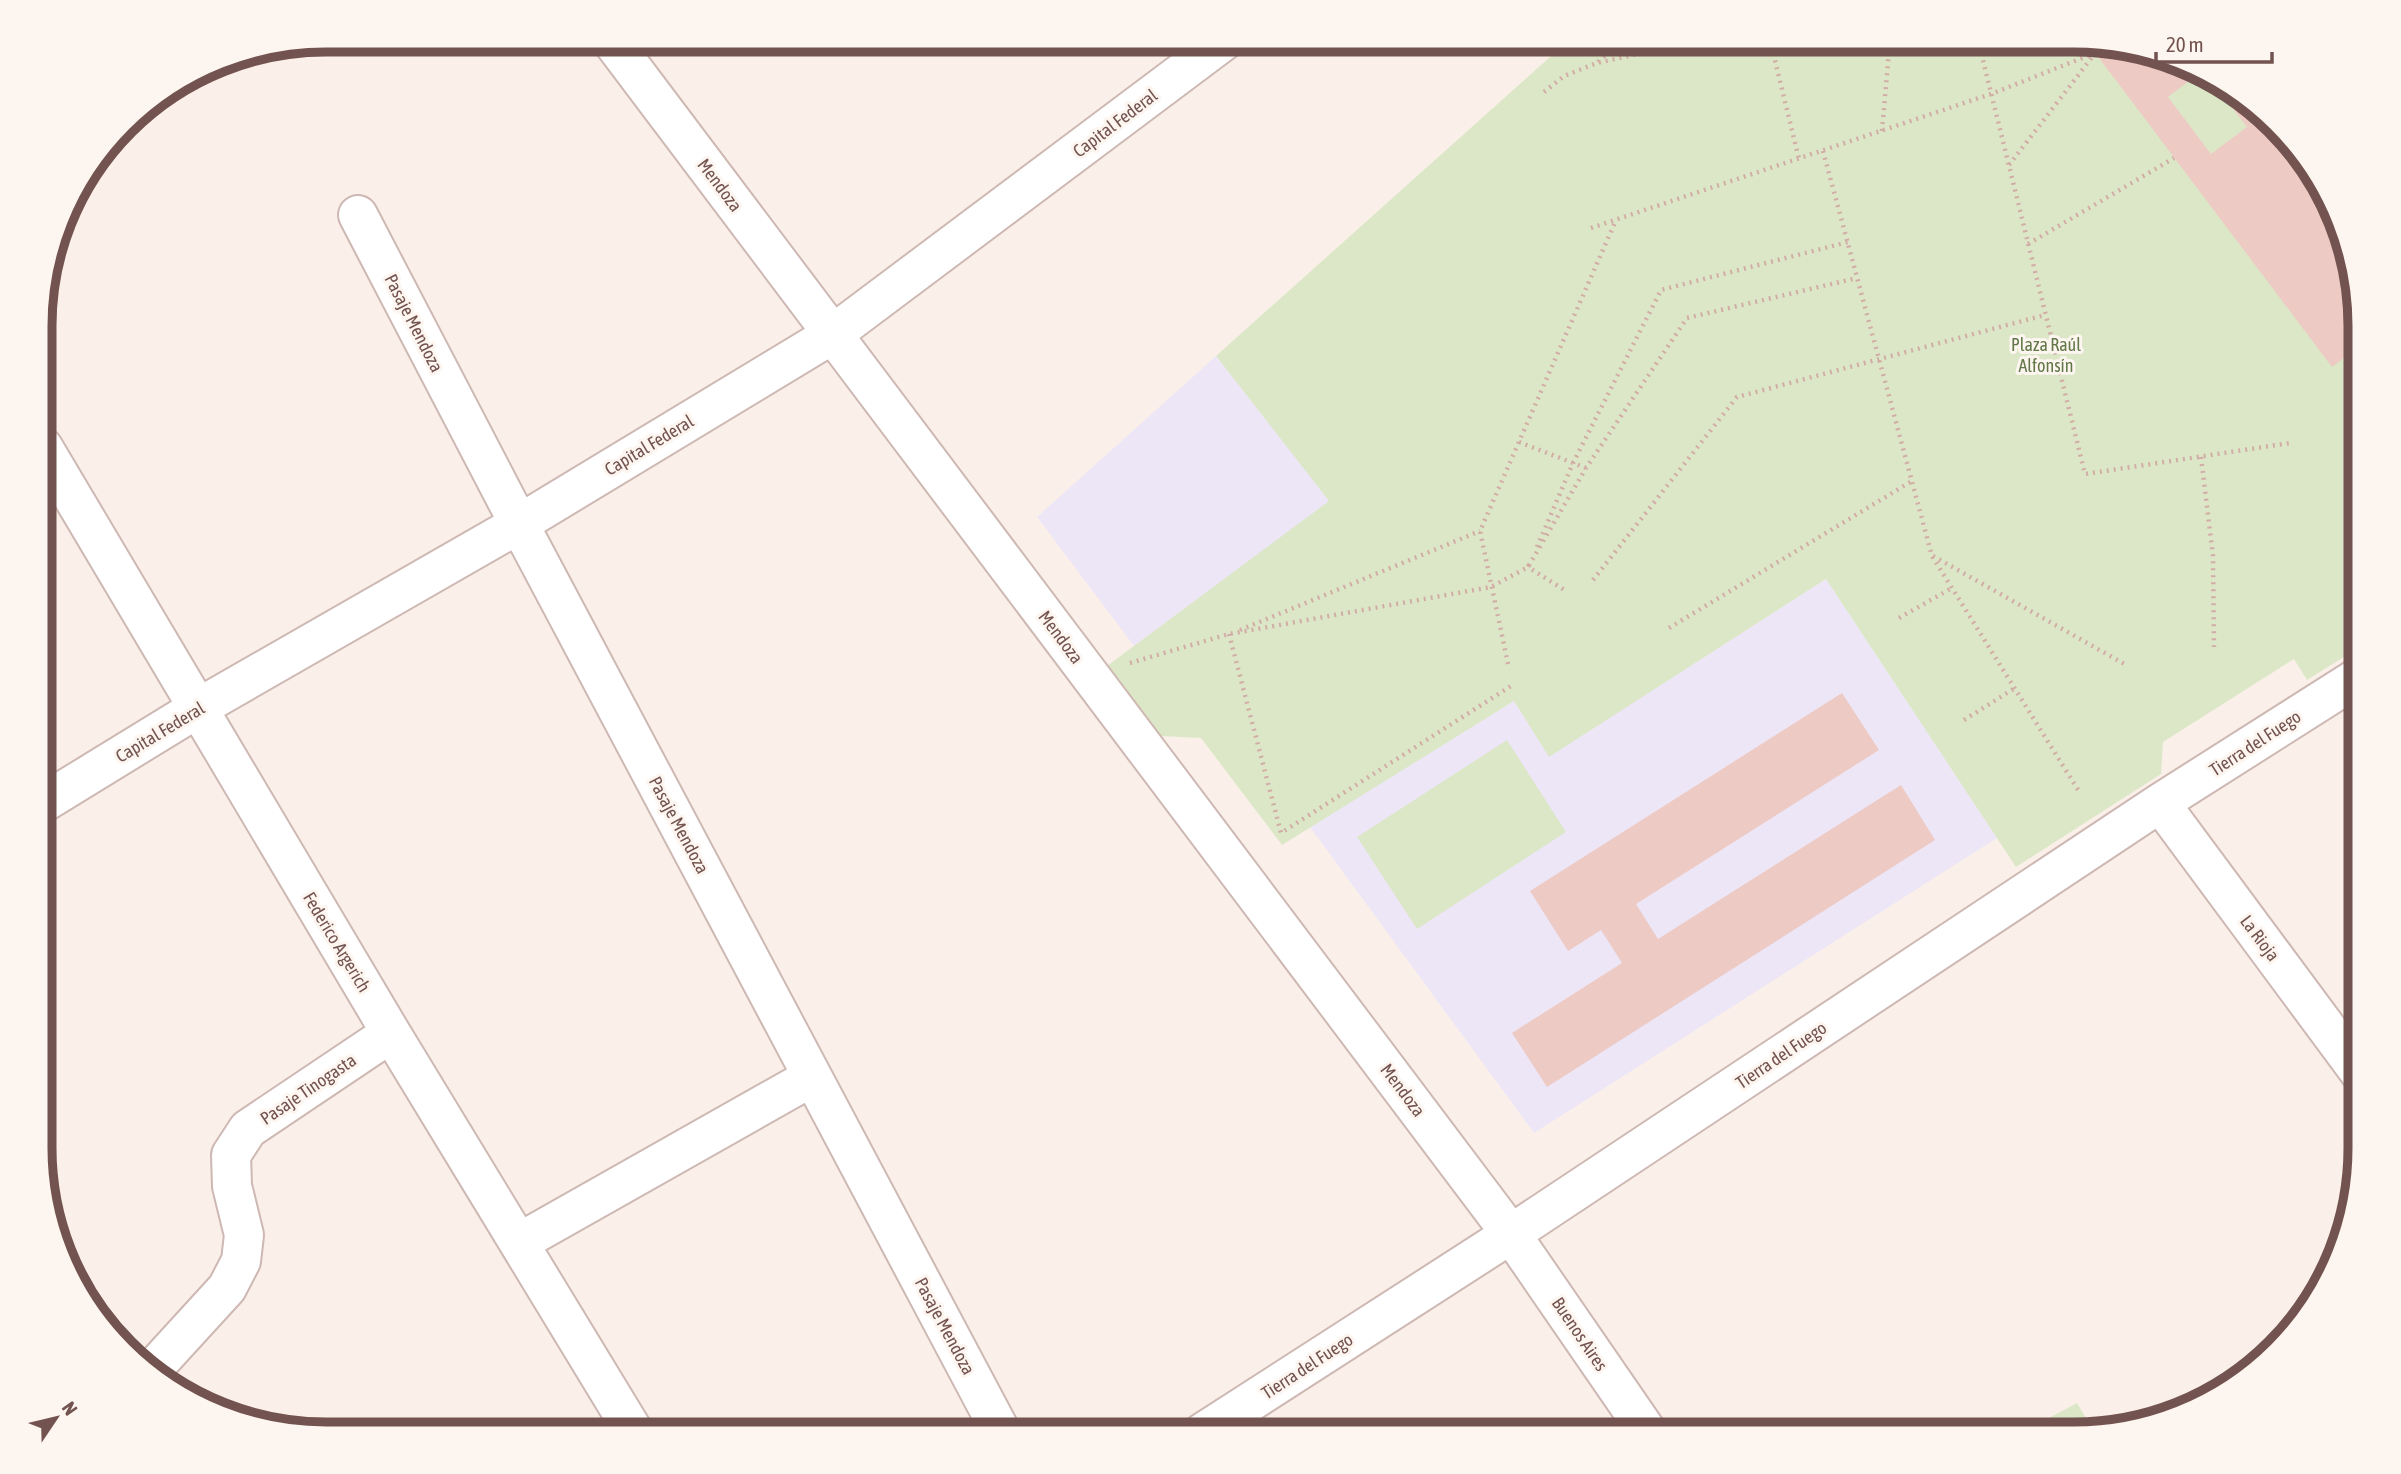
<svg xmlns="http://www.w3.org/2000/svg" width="2401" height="1474" font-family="'Asap Condensed',sans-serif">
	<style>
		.education { fill: #ede6f7 }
		.green { fill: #dce7c8 }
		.building { fill: #edcac3 }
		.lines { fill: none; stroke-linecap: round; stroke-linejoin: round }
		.street-casing { stroke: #ceb8b3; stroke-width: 42 }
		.path { stroke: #d2ada6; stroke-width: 4.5; stroke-dasharray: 2 5; stroke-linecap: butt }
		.street { stroke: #fff; stroke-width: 38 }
		.labels { text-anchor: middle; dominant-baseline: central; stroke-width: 6; stroke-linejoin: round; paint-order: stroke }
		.street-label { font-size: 18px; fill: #73534f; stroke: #fdf5ef }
		.park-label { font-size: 18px; fill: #617748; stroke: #fdf5ef }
		.rim { fill: none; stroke: #73534f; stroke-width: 9 }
	</style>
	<rect width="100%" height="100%" fill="#faf0e9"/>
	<path class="education" d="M1216 356 1330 501 1134 646 1037 517Z
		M1826 579 1997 838 1534 1133 1310 827 1514 701 1549 756Z"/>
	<path class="green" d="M1569 40H2075L2166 55 2233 88 2323 184 2360 308V647L2307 680 2294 659 2163 742 2161 774 2016 867 1826 579 1549 757 1514 701 1282 845 1201 738 1160 736 1107 666 1329 501 1216 356Z
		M1507 740 1566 832 1417 929 1357 837Z
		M2077 1403 2095 1433H2021Z"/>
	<path class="building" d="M2087 42 2166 55 2201 72 2168 97 2211 154 2247 127 2208 76 2233 88 2323 184 2360 308V346L2332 367Z
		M1842 693 1879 750 1636 904 1658 939 1901 785 1935 840 1547 1087 1512 1033 1622 963 1601 930 1568 951 1530 891Z"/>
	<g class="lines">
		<g class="street-casing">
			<path id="street" d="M611 40 1511 1234 1648 1433
				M358 215 519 524 1002 1434
				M43 447 391 1033 635 1434
				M43 803 198 708 519 524 833 334 1225 40
				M2160 803 2360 1073
				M520 1242 812 1077
				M152 1370 227 1288 241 1261 244 1235 232 1186 231 1155 248 1129 391 1033
				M1202 1433 1511 1234 2160 803 2360 676"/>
		</g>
		<path class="path" d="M1770 40 1799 159
			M1978 40 2085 474 2290 443
			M1774 52 1787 40
			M1598 62 1622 40
			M1544 92 1564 76 1597 63 1701 40
			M1882 131 1890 40
			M1823 151 1932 556 2080 793
			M2009 165 2093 56
			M1591 228 1991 94 2095 53
			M2028 244 2174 158
			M1519 442 1586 468
			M2201 457 2213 556 2214 647
			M1537 547 1573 463 1661 290 1848 242
			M1933 556 2128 666
			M1529 565 1528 567 1566 591
			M1593 580 1737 397 2045 315
			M1899 618 1952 588
			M1669 628 1912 481
			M1240 630 1480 531
			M1229 634 1281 833 1511 686
			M1130 663 1229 634 1491 587 1528 567 1586 468 1687 318 1857 278
			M1508 664 1480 531 1616 220
			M1964 720 2015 688"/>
		<use href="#street" class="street"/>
	</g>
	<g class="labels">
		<g class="street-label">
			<text transform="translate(1115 123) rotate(-37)">Capital Federal</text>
			<text transform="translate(720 185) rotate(53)">Mendoza</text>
			<text transform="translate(414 323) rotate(63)">Pasaje Mendoza</text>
			<text transform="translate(649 445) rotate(-31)">Capital Federal</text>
			<text transform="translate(1061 637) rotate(53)">Mendoza</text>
			<text transform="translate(160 732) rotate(-31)">Capital Federal</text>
			<text transform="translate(2255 743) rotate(-33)">Tierra del Fuego</text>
			<text transform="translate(679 825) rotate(62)">Pasaje Mendoza</text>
			<text transform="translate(2260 938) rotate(53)">La Rioja</text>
			<text transform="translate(337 942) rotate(59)">Federico Argerich</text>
			<text transform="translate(1781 1055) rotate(-34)">Tierra del Fuego</text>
			<text transform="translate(308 1089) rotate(-34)">Pasaje Tinogasta</text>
			<text transform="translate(1403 1090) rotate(53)">Mendoza</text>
			<text transform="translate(945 1326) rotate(62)">Pasaje Mendoza</text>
			<text transform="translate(1580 1334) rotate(56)">Buenos Aires</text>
			<text transform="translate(1307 1366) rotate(-33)">Tierra del Fuego</text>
		</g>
		<g class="park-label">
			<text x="2046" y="344">Plaza Raúl<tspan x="2046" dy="21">Alfonsín</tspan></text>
		</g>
	</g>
	<path d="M0 0H2401V1474H0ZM326 52H2074A274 274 0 0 1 2348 326V1148A274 274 0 0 1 2074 1422H326A274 274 0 0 1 52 1148V326A274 274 0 0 1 326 52Z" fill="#fdf5ef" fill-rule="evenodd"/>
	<path class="rim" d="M326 52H2074A274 274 0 0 1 2348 326V1148A274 274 0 0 1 2074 1422H326A274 274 0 0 1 52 1148V326A274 274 0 0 1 326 52Z"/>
	<g transform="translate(56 1418) rotate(55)" stroke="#fdf5ef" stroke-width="5" paint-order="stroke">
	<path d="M0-5L12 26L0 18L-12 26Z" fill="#73534f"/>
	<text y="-10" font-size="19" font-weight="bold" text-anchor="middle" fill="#73534f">N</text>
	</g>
	<path d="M2156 52v10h116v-10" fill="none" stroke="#73534f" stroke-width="3.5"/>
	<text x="2166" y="52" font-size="21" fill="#73534f" stroke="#fdf5ef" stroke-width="5" paint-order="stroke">20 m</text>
</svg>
